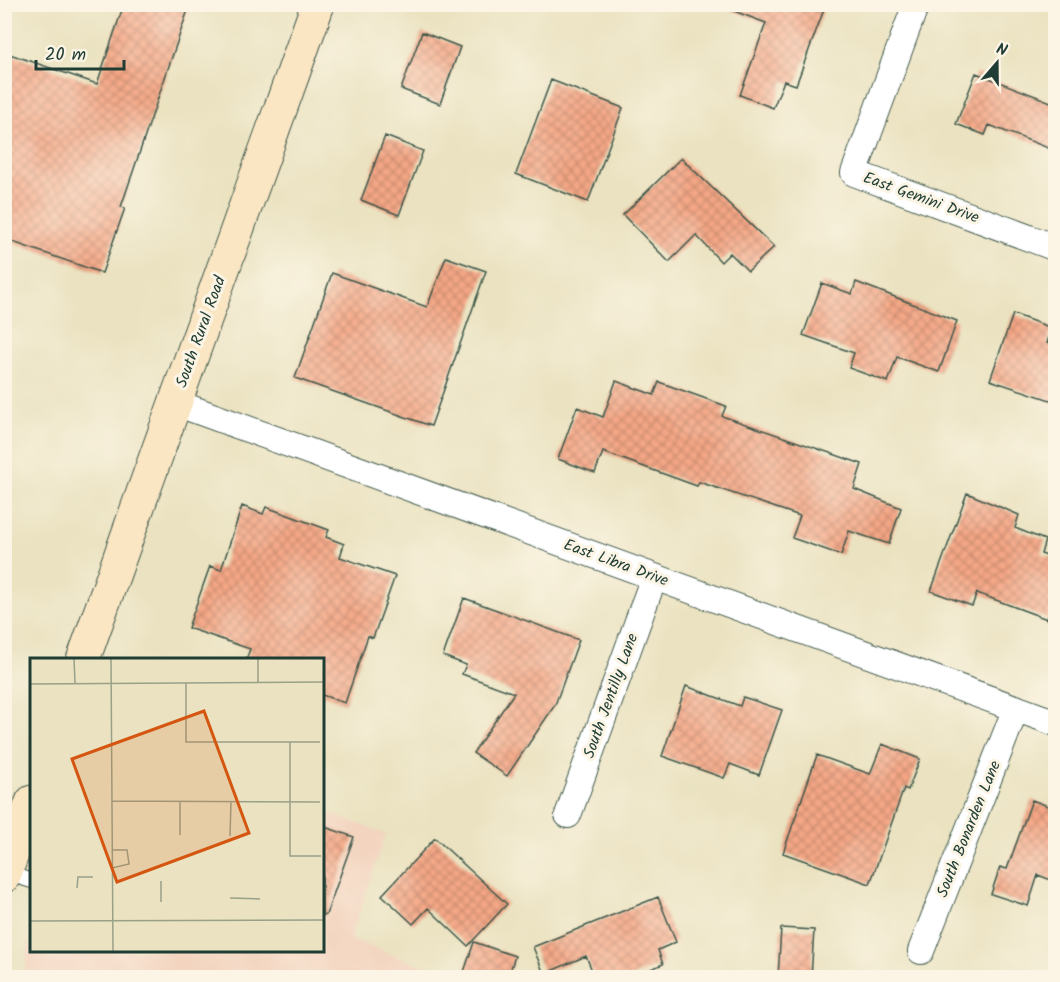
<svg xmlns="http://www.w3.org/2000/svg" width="1060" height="982" font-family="Kalam,sans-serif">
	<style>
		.built { fill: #f3d4bf }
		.building { fill: url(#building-cross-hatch) }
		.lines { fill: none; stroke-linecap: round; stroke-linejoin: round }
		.lane-casing { stroke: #3d5649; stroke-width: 16 }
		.street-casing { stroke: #3d5649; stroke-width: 28 }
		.secondary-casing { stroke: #3d5649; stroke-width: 35 }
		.lane { stroke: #fff; stroke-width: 14 }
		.street { stroke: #fff; stroke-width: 26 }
		.secondary { stroke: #fbe6c4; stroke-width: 33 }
		.labels { text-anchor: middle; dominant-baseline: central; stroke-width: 6; stroke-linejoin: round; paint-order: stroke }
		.street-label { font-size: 16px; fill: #1f3d34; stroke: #fcf5e5 }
		.inset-road { fill: none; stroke: #99a088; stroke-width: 1.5 }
		.view { fill: #d45610; fill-opacity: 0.15; stroke: #d45610; stroke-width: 3 }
		.inset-edge { fill: none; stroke: #1f3d34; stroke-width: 3 }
	</style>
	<defs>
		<pattern id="building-cross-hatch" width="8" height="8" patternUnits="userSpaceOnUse" patternTransform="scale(1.5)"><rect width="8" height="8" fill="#f5a786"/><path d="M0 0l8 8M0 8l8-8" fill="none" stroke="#c6896e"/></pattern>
	</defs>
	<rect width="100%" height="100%" fill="#fcf5e5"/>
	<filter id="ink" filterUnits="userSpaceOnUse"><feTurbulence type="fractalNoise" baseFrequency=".0167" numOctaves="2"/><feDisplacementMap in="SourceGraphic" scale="12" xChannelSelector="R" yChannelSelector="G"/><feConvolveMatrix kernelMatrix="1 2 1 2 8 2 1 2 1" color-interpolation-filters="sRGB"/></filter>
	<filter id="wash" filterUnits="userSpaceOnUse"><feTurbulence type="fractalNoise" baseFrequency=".008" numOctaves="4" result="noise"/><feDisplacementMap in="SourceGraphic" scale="24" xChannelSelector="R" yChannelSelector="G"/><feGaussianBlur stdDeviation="1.35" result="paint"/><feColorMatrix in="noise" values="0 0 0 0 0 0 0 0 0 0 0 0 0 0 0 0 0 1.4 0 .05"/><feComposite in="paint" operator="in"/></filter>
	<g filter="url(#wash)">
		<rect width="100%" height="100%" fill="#eae2c0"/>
		<path class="built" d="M323 811 386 834 350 939 455 977 25 978 27 950 31 938 32 950H322Z"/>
		<g id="blocks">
			<path class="building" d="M124 4H190L121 207 125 208 102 273 4 239V52L97 84Z
				M724 4H826L796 85 784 81 773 108 740 95 766 23 723 7Z
				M422 32 460 47 440 104 401 89Z
				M976 73 1056 104V151L989 125 985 135 956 124Z
				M551 80 623 108 588 202 516 174Z
				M385 136 423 151 399 215 361 200Z
				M681 158 774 247 748 271 730 253 721 262 696 235 669 262 623 215Z
				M446 257 486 271 431 426 295 378 332 273 427 307Z
				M856 282 957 321 939 372 897 357 888 382 849 368 854 353 803 335 822 283 852 294Z
				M1013 314 1052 328 1047 343 1056 346V402L990 380Z
				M616 381 654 395 659 382 726 406 722 416 862 464 854 489 901 508 889 544 849 531 841 555 792 538 800 516 699 482 697 486 603 452 595 473 558 459 577 407 603 417Z
				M967 493 1019 515 1015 528 1045 540 1041 554 1056 559V596L1047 619 977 593 972 606 931 591Z
				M242 506 263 514 266 507 329 530 326 537 344 544 340 557 395 576 373 638 368 636 345 703 322 695V660H246L250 649 188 628 210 566 221 570Z
				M464 598 579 640 555 705 507 776 473 753 514 693 462 674 466 665 443 656Z
				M686 686 740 706 743 697 782 710 759 775 730 764 724 778 662 756Z
				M882 744 920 759 908 790 904 788 870 884 783 853 817 755 870 774Z
				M1032 800 1056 809V882L1038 875 1028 906 991 894 1000 867 1007 869Z
				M322 826 354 837 326 915H322Z
				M435 838 507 904 468 946 428 908 413 924 382 895Z
				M658 897 676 942 658 950 663 964 629 978H595L586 956 544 974 533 947Z
				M781 928 814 930 811 978H778Z
				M474 942 515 956 508 978H462Z"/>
		</g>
	</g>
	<g filter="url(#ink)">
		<use href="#blocks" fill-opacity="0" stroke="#3d5649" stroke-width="1.5"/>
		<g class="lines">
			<g class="lane-casing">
				<path id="lane" d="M6 873 32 881"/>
			</g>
			<g class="street-casing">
				<path id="street" d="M916 4 854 173 1056 248
					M176 403 1056 723
					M568 815 654 577
					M921 951 1016 708"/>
			</g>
			<g class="secondary-casing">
				<path id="secondary" d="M83 660 318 4
					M4 876 32 802"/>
			</g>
			<use href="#lane" class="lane"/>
			<use href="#street" class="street"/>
			<use href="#secondary" class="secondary"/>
		</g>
	</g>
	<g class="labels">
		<g class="street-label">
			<text transform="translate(921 198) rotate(20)">East Gemini Drive</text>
			<text transform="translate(201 332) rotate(-70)">South Rural Road</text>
			<text transform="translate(616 563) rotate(20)">East Libra Drive</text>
			<text transform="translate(611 696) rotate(-70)">South Jentilly Lane</text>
			<text transform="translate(969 829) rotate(-68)">South Bonarden Lane</text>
		</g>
	</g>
	<g transform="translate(30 658)">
		<rect width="294" height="294" fill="#eae2c0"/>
		<path class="inset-road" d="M44 1 45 25M81 1 83 293M228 1V24M156 25V84H290M0 26 294 24M260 84V198H291M82 143 290 144M150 143V177M200 178 201 143M82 192H97L99 206 82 210M131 223V244M47 230 48 219H63M200 240 230 241M0 263 294 262"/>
		<path class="view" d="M174 53 219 175 87 224 42 101Z"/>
		<rect width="294" height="294" class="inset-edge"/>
	</g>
	<rect width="1060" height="982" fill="none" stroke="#fcf5e5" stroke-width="24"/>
	<g transform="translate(997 63) rotate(20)" stroke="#fcf5e5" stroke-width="4.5" paint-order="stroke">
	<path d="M0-4.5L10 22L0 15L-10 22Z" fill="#1f3d34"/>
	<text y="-9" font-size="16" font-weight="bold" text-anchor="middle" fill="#1f3d34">N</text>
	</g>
	<path d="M36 60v9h88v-9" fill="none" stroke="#1f3d34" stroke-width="3"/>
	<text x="45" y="60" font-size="18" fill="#1f3d34" stroke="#fcf5e5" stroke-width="4.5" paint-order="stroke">20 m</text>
</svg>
